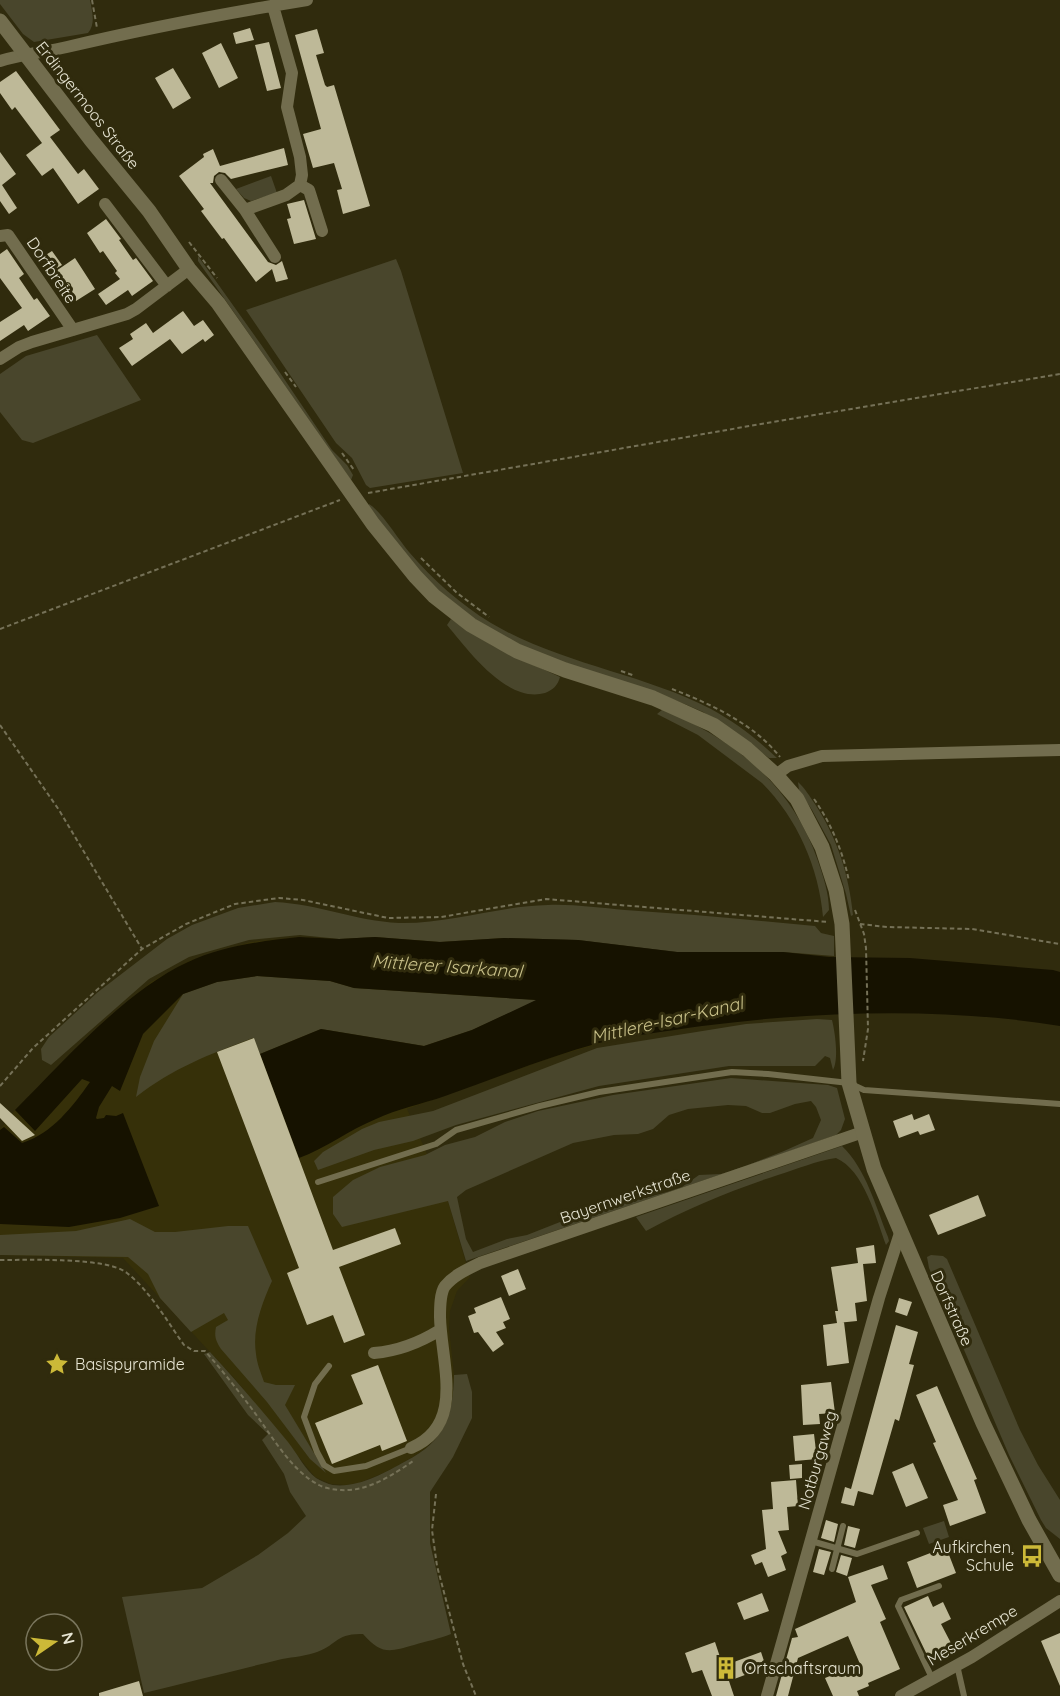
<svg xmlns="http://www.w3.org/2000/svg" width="1060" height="1696" font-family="Quicksand,sans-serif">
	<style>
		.built { fill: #363009 }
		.green { fill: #49462c; fill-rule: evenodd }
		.water { fill: #161200 }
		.building { fill: #beb998 }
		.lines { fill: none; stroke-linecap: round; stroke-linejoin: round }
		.path { stroke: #757157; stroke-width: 2; stroke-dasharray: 4.5 3; stroke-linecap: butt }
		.service { stroke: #726d4e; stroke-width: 6 }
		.minor { stroke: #726d4e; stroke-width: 12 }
		.tertiary { stroke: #726d4e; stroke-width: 15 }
		.labels { text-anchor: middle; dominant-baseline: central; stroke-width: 6; stroke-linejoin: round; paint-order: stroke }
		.street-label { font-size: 16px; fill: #e7e5d3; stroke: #302b0d }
		.poi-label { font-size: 16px; fill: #e7e5d3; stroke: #302b0d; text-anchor: start }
		.water-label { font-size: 18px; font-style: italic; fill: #c8c089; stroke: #302b0d }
	</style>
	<rect width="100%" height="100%" fill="#302b0d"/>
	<path class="built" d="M299 937 339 939 375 937 504 938 601 1043 553 1057 407 1109 448 1201 470 1277 457 1291 450 1311 449 1328 454 1375 453 1403 445 1426 426 1448 413 1457 386 1472 359 1483 346 1485 331 1484 315 1477 235 1379 123 1258 0 1255V1130L15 1110 97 1029 151 982 189 961 250 942Z"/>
	<path class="green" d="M0 0H90C92 11 96 24 88 33L34 42 23 34 0 4Z
		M271 176 277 193 251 201 244 198 236 189Z
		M198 256 262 346 332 450 347 465 353 475 351 480 198 261Z
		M396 259 401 271 463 473 370 488 366 485 352 458 336 443 246 310Z
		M97 335 141 400 33 443 22 440 0 412V374L26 356Z
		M369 504C382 512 398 539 409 552 433 580 460 604 491 623 560 664 641 673 711 709 735 722 757 739 777 758H769L703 712 687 705C642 686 594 675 548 657 501 639 453 609 419 572 401 551 385 528 368 506Z
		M451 619 493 646 560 677C558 685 553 690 545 693 507 704 468 650 447 625Z
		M663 709C735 741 792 784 818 861 823 876 829 893 829 910L823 917C819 868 797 818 762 783L698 735 657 714Z
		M798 782C805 788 810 797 815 804 837 838 849 874 853 915L851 916 846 894 831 845 812 810 799 790Z
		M275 902C318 904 356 921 399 923 449 924 498 906 548 905 573 904 600 908 625 910 689 914 752 920 815 926L821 933 834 936V956L783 952H677L578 940 504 938 440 942 375 937 339 939 300 935 249 940 189 957 149 979 51 1065 42 1060 41 1049 49 1037 98 992 167 939 192 925 238 908Z
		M257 976 330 981 354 988 538 1000 472 1030 424 1046 321 1029 260 1054 253 1038C210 1054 173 1068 136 1097L140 1077 154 1041 183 994 217 982Z
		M817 1019 832 1020C835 1032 839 1059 833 1070L830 1058 825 1056 815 1066H729L599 1086 456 1125 413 1141 374 1150 318 1170 314 1161 323 1152 362 1129 379 1122 433 1111 597 1048 746 1024Z
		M731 1078 828 1085 837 1088 845 1119 841 1130 836 1135 796 1149 466 1261 448 1201 342 1227 333 1214V1197L353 1180 380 1167 425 1155 445 1145 475 1137 505 1122 538 1111 613 1095ZM811 1101 816 1107 821 1120 813 1138 784 1151 738 1169 721 1174 699 1175 682 1187 667 1192 584 1214 572 1221 560 1222 527 1235 507 1239 473 1252 466 1239 457 1197 466 1190 573 1143 614 1135 638 1134 653 1129 669 1115 688 1109 728 1105 746 1106 762 1113H770L795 1104Z
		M842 1146C866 1169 876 1207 888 1237L889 1241 886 1245C876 1218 864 1170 836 1158 816 1161 797 1169 778 1175 732 1190 688 1208 646 1231L636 1217Z
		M130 1219 155 1232H175L228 1226H248L272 1281C262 1303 252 1329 256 1354 257 1364 261 1373 264 1382L276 1385H295L285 1405 326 1473 310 1459 267 1402 221 1349C216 1341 214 1337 216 1327L228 1320 224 1313 191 1332 160 1298 148 1274 128 1257 0 1255V1235L76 1231Z
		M931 1255 943 1256 947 1259 1020 1430 1038 1465 1060 1500V1539L1046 1528 1041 1520 1009 1455 929 1268 927 1257Z
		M210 1352C237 1381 263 1412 288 1442 297 1453 305 1470 316 1478 321 1481 328 1484 333 1485 359 1488 384 1473 406 1461 445 1441 453 1416 454 1375L467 1374 472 1392V1418L453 1457 430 1492V1543L451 1634C439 1639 427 1641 414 1645 389 1652 382 1655 363 1634 335 1633 337 1646 314 1653 302 1657 289 1657 278 1660 233 1671 188 1682 144 1693L122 1597 202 1588 258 1555 288 1533 306 1516 290 1492 284 1474 262 1440 268 1434 248 1415 204 1354Z
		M944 1521 949 1537 929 1544 923 1528Z"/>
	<path class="water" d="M299 937 339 939 375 937 440 942 504 938 578 940 677 952H783L829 957 910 958 1053 970 1060 972V1026C945 1007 818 1011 702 1026 668 1031 633 1035 599 1043 547 1057 496 1078 445 1096 422 1104 397 1109 376 1119 349 1130 326 1148 299 1158L260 1054 321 1029 424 1046 472 1030 536 1000 354 988 330 981 257 976 217 982 183 994 143 1034 120 1091 112 1086 99 1107 96 1118 97 1119 104 1118 106 1115 116 1116 123 1113 159 1206 120 1218 69 1227 0 1224V1130L4 1127 22 1143C52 1134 73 1106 90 1082L82 1079 35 1131 15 1110C64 1061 125 991 188 962 222 946 262 941 299 937Z"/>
	<path class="building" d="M250 28 254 40 236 44 233 33Z
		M317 29 324 53 316 55 325 85 327 87 334 85 370 206 343 214 337 190 342 189 334 163 313 168 303 134 321 129 295 35Z
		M269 42 281 88 267 91 255 45Z
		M221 43 238 78 219 88 202 53Z
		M173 68 191 98 173 109 155 78Z
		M16 71 60 130 50 137 78 174 84 169 99 189 78 204 53 168 42 176 26 155 42 143 15 107 12 110 0 93V82Z
		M284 148 288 165 231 179 225 173 219 172 214 176 213 183H210L268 262 276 265 282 261 288 279 276 282 272 269 256 282 224 238 222 239 201 211 204 209 179 176 204 157 203 154 213 149 220 166Z
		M0 152 16 174 2 185 17 208 9 214 0 201Z
		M304 200 316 239 294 244 287 219 291 218 287 204Z
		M106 219 121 239 119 240 133 260 136 258 153 281 132 296 128 290 106 305 98 294 120 279 115 273 117 271 103 251 100 253 87 233Z
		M7 249 24 274 19 278 34 300 37 298 50 316 28 331 24 325 0 341V322L22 308 0 278V254Z
		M52 251 62 265 50 272 41 258Z
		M75 258 95 289 76 301 56 271Z
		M183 311 194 326 203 320 214 335 205 342 203 339 182 354 170 339 132 366 119 348 133 339 130 334 146 323 153 333Z
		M254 1038 333 1250 395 1228 401 1244 339 1267 365 1335 344 1343 333 1315 307 1325 287 1273 299 1268 217 1052Z
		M0 1103 11 1113 35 1135 22 1141 0 1118Z
		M912 1114 914 1120 929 1114 935 1130 920 1135 918 1131 899 1138 893 1121Z
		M978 1195 986 1216 938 1235 929 1215Z
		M874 1245 876 1263 863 1264 867 1301 855 1303 857 1321 837 1323 835 1311H838L831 1267 858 1263 856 1248Z
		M518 1269 526 1289 509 1296 501 1276Z
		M501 1297 510 1319 503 1322 506 1328 496 1332 504 1344 493 1352 478 1332 474 1333 468 1316 476 1313 474 1308Z
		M899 1298 912 1302 907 1316 895 1312Z
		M844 1322 849 1363 827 1366 823 1325Z
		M896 1325 918 1332 909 1364 914 1365 899 1421 895 1419 873 1495 858 1491 854 1506 841 1503 845 1487 851 1489Z
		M378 1365 407 1441 382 1451 380 1445 332 1464 315 1423 363 1404 351 1375Z
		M831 1382 835 1413 819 1414 820 1424 803 1425 801 1385Z
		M937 1386 977 1479 974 1480 986 1513 950 1526 943 1505 958 1500 933 1443 936 1442 916 1395Z
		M814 1434 817 1459 795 1461 793 1436Z
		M913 1463 928 1498 906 1507 892 1472Z
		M802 1464V1478L790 1479 789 1465Z
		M796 1480 798 1506 787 1507 789 1530 778 1531 787 1553 781 1556 786 1570 768 1577 762 1562 755 1565 751 1555 766 1549 762 1510 773 1509 771 1482Z
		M826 1520 838 1524 834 1542 821 1538Z
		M848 1526 860 1529 855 1548 844 1545Z
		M946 1547 956 1573 917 1588 907 1562Z
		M819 1549 831 1552 824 1575 813 1572Z
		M841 1555 852 1558 847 1576 836 1572Z
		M883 1565 888 1579 871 1585 886 1619 880 1622 900 1669 868 1683 869 1686 857 1691 859 1696H833L825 1678 860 1664 848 1636 798 1658 788 1696H776L792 1638 798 1637 795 1629 856 1602 848 1577Z
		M762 1593 769 1611 744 1620 737 1603Z
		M928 1596 933 1607 943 1602 951 1619 941 1624 953 1647 929 1659 904 1607Z
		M1060 1633V1686L1041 1641Z
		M715 1642 723 1666 761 1652 766 1667 729 1681 734 1696H712L702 1670 692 1673 685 1653Z
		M139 1681 143 1696H99V1693Z"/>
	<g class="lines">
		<path class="path" d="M92 0 97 28
			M189 242 217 278
			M285 372 296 387
			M342 453 354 470
			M368 493 755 425 1060 374
			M421 558 457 593 489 617
			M0 629 340 500
			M621 671 635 676
			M672 689C711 704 754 724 780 757
			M0 725 59 810 142 949
			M814 799C831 823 843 852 849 881
			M855 910 864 934 866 948 868 1029 863 1061
			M860 924 887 927 972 929 1060 944
			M0 1086 33 1048 142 949 186 924 235 904 279 898 303 900 388 918 441 917 546 899 828 922
			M0 1260C27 1260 108 1257 127 1273 150 1291 167 1321 184 1345L194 1351H205C221 1369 237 1389 252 1409 270 1433 291 1471 319 1485 324 1488 335 1490 341 1490 367 1492 393 1475 413 1461
			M436 1494 432 1530 437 1566 463 1664 476 1696"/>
		<path class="service" d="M318 1182 436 1144 456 1130 540 1106 599 1092 732 1072 768 1074 849 1083 864 1090 1060 1104
			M329 1366 315 1384 304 1417 317 1452 324 1465 334 1471 366 1466 411 1448
			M811 1541 857 1554 917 1533
			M832 1569 843 1526
			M957 1665 964 1696
			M932 1678 898 1606 901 1600 939 1586"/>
		<path class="minor" d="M0 61C22 54 45 52 67 47 147 28 227 13 307 0
			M221 180 245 210 286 195 300 185 302 175 300 157 287 107 292 73 273 6
			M300 185 309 190 322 231
			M105 204 167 286
			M245 210 275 257
			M0 236 8 235 73 330
			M0 359 19 347 32 342 127 314 136 309 189 269
			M776 775 788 766 822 756 1060 750
			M374 1353C399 1351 419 1343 440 1330
			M411 1448C466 1425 441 1363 440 1317 440 1308 440 1293 445 1286 454 1275 468 1269 480 1263L863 1132
			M767 1696 879 1298 900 1233
			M901 1696 972 1657 1060 1601"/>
		<path class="tertiary" d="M0 21 91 140 149 211 189 269 218 303 373 524 415 576 434 596 471 625 517 651 565 670 653 698 713 725 747 749 776 775 797 799 822 847 836 890 842 924 849 1083 874 1169 983 1423 1029 1520 1060 1575"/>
	</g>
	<defs>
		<g id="sight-bare" transform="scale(1.8)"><path d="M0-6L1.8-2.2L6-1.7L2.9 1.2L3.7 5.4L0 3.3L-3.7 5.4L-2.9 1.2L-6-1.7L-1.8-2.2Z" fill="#ccb938" stroke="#302b0d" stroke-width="2.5" paint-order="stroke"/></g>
		<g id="bus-bare" transform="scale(1.8)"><path d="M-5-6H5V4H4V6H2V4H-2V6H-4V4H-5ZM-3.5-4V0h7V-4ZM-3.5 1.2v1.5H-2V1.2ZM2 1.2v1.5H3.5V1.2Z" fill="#ccb938" stroke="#302b0d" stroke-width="2.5" paint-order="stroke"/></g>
		<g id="building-bare" transform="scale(1.8)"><path d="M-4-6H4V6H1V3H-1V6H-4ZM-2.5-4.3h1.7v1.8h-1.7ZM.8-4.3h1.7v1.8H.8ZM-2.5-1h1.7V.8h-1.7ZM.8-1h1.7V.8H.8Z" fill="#ccb938" stroke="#302b0d" stroke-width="2.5" paint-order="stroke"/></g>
	</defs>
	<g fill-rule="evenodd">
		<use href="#sight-bare" x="57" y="1364"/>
		<use href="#bus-bare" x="1032" y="1556"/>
		<use href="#building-bare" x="726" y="1668"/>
	</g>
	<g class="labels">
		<g class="street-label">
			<text transform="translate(88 105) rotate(52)">Erdingermoos Straße</text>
			<text transform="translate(52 270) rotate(56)">Dorfbreite</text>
			<text transform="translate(625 1196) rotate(-19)">Bayernwerkstraße</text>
			<text transform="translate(952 1308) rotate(66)">Dorfstraße</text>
			<text transform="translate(817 1460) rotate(-74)">Notburgaweg</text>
			<text transform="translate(972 1635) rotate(-31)">Meserkrempe</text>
		</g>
		<g class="poi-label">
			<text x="75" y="1364">Basispyramide</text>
			<text x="1014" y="1547" text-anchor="end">Aufkirchen,<tspan x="1014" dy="18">Schule</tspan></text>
			<text x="744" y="1668">Ortschaftsraum</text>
		</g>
		<g class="water-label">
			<text transform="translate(447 966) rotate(4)">Mittlerer Isarkanal</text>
			<text transform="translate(667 1020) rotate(-13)">Mittlere-Isar-Kanal</text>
		</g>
	</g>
	<g transform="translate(54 1642) rotate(76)"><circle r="28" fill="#302b0d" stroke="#79755c" stroke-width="1.5"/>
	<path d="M0-4.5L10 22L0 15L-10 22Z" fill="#ccb938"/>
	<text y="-9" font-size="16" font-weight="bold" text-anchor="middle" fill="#e7e5d3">N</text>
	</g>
</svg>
